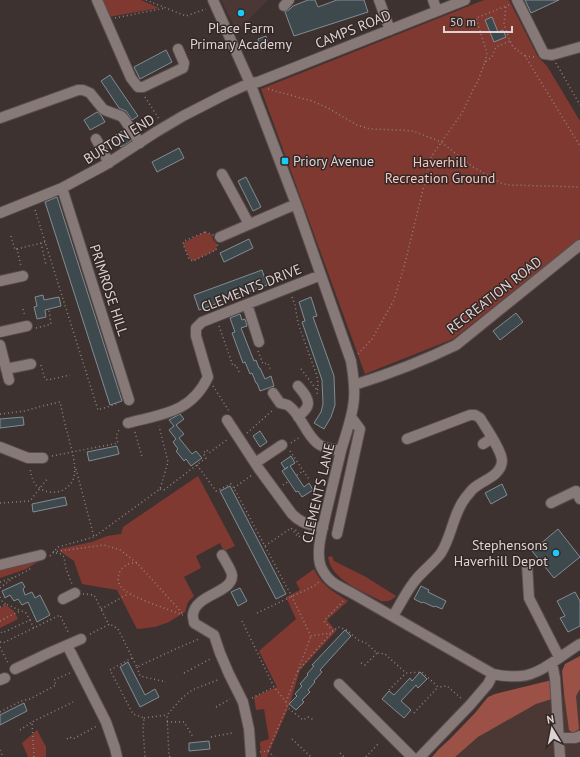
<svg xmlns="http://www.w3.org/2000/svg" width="580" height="757" font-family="'PT Sans',sans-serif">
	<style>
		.built { fill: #4b3835 }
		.green { fill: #803931 }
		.forest { fill: #9c5147 }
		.building { fill: #3e494e; stroke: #808d93 }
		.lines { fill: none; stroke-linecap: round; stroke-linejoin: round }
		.minor-casing { stroke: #584e4c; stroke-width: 12 }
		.path { stroke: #8c8281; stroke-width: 1.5; stroke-dasharray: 1 3; stroke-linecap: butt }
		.minor { stroke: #877977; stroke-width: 10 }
		.poi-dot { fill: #1bc9fc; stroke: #342827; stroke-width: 1.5 }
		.labels { text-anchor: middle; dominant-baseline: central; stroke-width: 3; stroke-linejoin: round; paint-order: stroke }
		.poi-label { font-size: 14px; fill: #dcd4d3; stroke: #342827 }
		.street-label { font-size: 14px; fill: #dcd4d3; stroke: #342827 }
		.park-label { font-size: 14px; fill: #f3c6bf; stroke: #342827 }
	</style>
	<rect width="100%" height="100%" fill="#3e3231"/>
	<path class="built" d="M221 0H268L241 27H235Z
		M580 685V757H453L458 752 493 727 504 722 536 704 552 699 564 694V696Z"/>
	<path class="green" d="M101 0H141L159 8 109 17Z
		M484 0H509L538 57 547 66 580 121V238L453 339 365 374 261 89Z
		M205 232 212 235 213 240 217 244 216 250 193 261 190 259 183 244 185 242Z
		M198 476 235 546 224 551 220 543 196 556 201 568 184 577 194 596 188 602 185 612 169 622 155 627 137 629 117 590 82 584 74 561 61 552 59 549 92 542 107 536 121 534 123 527Z
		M332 556 334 561 366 577 396 596C391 601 387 602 381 601 363 591 331 580 328 557Z
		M41 560 26 569 0 578V568Z
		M314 569C322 586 333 591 348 601L327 620 336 631 300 670 289 706 267 757H261L260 742 269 739 264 709 256 710 254 697 277 687 259 651 296 619 286 597 300 590 296 582Z
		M6 605 14 611 18 619 0 628V608Z
		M37 730 46 747V757H28L22 743Z"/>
	<path class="forest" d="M580 656V689L576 696 579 729 573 733 569 730 564 694 562 671 565 664Z
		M552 680V699L536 704 478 737 455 757H432L439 749 450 739 475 713 488 697 495 694Z"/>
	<path class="building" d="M308 0H315L318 7 337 0H364L368 12 294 36 285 12 289 10 293 6Z
		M525 0H559L531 13Z
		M492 17 498 32 503 30 506 37 494 42 485 20Z
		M266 36 269 47 261 50 258 39Z
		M166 50 172 62 140 79 134 67Z
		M110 75 138 116 132 120 126 111 119 108 101 81Z
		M97 112 101 115 105 122 90 130 84 120Z
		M124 130 131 141 121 147 114 136Z
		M179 148 184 158 157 172 152 162Z
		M246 177 261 207 253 211 238 181Z
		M57 197 122 401 110 405 45 202Z
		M249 239 253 248 224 262 220 253Z
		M262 270 267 285 199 310 194 295Z
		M43 295 44 300 59 297 61 306 45 310 46 317 37 319 34 307 37 306 35 297Z
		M311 297 317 316 313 317 334 376 335 405 331 417 324 429 314 423 321 412 323 404 322 380 302 322 305 321 299 302Z
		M516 313 523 322 500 340 493 331Z
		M240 314 242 320 245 319 247 326 241 328 254 361 256 360 259 368H260L265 379 271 376 274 386 260 391 257 383H256L252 373 250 374 245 362 243 363 232 333 235 332 230 318Z
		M180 414 184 419 176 425 184 434 179 438 192 454 196 451 202 458 191 466 186 459 184 461 176 451 178 449 173 442 176 439 169 430 174 426 169 420Z
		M23 417 24 425 0 428V419Z
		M260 431 267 442 260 447 253 436Z
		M117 446 119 454 89 461 87 452Z
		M291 456 295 463 290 466 304 487 309 483 313 490 302 497 298 491 296 492 282 471 288 467 285 469 281 463Z
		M502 484 507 495 491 504 485 493Z
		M230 486 286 594 276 599 220 491Z
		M65 497 67 505 33 512 32 504Z
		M558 529 580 557 554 578 532 551Z
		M22 582 25 587 23 589 25 595 32 592 35 598 40 595 50 615 37 622 28 602 22 605 18 599 14 601 10 595 5 598 2 591Z
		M421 586 429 590 428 592 446 601 442 609 435 606 434 607 423 602 422 603 414 599Z
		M240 588 247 601 238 606 231 592Z
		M575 592 580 601V626L568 632 560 618 565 616 557 601Z
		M345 630 351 636 320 670 322 672 314 681 315 682 308 690 310 692 302 700 304 702 296 710 289 704 297 696 295 694 302 686 300 684 308 675 307 674 314 666 312 665Z
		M128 662 145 695 155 689 159 697 140 707 120 667Z
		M420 672 427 679 418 688 416 685 401 701 411 710 404 718 382 699 389 691 394 695 410 678 412 681Z
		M24 703 27 711 0 725V715Z
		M209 741 210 749 189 751V743Z"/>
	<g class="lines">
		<g class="minor-casing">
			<path id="minor" d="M97 0 131 78 138 87H143L183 68 184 63 178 49
				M213 0 250 83 296 204 351 361C353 373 355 386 354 398 353 416 346 433 341 451 336 471 331 492 326 513 323 528 315 552 321 567 328 582 336 585 350 592L493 674C502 676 511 677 521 676 540 675 563 654 580 644
				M379 0 390 30
				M433 0 437 11
				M517 0 544 54 552 55 580 47
				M284 6 289 0
				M0 118 78 90H83L90 93 103 109 107 111 121 116 124 119 140 143
				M96 139 109 163
				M222 174 249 224
				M62 188 129 400
				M0 213 62 188 105 165 156 132 183 116 226 94 250 83 258 82 465 0
				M220 237 296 204
				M0 281 23 276
				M247 304 259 342
				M0 332 27 326
				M0 345 9 380
				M6 369 31 364
				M354 385C389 374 423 361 456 345L580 245
				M273 393 280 403C283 404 287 404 289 406 301 415 305 433 317 443 324 449 333 449 341 451
				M298 417C301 414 306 410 307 407 311 400 302 391 298 386
				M227 420 259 469 292 514C302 524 310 525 323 528
				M128 423C162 414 191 413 208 377L196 336V328L202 322 321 275
				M483 444 492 438
				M0 447 28 458H43
				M255 463 282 445
				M551 503 576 491 580 499
				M337 534 360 429 351 417
				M222 555C225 561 231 569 232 575 233 593 196 594 193 614 192 616 194 620 194 623L214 635 220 653 229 674 243 702 249 729 251 757
				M527 564 529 598 559 657
				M0 565 41 555
				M63 599 75 593
				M393 616C400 605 406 592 414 582 422 571 433 564 441 553 452 536 453 513 466 497 469 494 471 490 474 488 483 480 501 476 502 461 502 451 486 428 480 418L475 415H470L407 439
				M67 645 106 722 115 748 117 757
				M552 663 555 678 560 757
				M15 669 51 652 81 639
				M0 680 5 678
				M339 684 412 757
				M559 738H575L580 736
				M420 757 470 705 488 684 493 674"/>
		</g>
		<path class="path" d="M146 0 186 16 206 9
			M509 5 506 6 504 24 510 41 513 47 525 56 580 146
			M115 18 165 8
			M525 56 535 57
			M485 62 487 53 476 18 506 6
			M556 63 580 105
			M268 89 312 101 328 108 357 125 370 129 399 130 413 131 441 142 473 167 501 183 508 185 580 187
			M145 97 159 119
			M35 210 98 410 119 403
			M205 232 220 237 216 250 193 261 189 259 183 244 184 241Z
			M11 236 15 250 17 249 21 266
			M41 243 46 265
			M17 249 45 242
			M292 297 295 305 298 323 317 376 318 384 317 395
			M23 309 25 316
			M219 326 233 366 236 365 239 372
			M36 328 51 324 49 310
			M258 351 263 364 268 363 271 371
			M358 354 372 339 394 300 405 263 428 169 431 157 445 137 462 113 474 88 478 81 485 62 492 57 496 47 510 41
			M41 365 45 379 48 380 70 375
			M301 369 317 390
			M213 386 229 411
			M0 414 25 411 42 406 60 402 66 429 67 431C70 445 77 464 74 477 69 494 47 497 36 485 32 480 31 474 30 468
			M135 432 142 457
			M247 433 273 410
			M291 443 300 437
			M290 451 310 481
			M52 456 118 443 116 436 120 428
			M197 465 216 491 231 484 234 488 292 597 311 636 331 633
			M76 469 94 537
			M297 475 303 471
			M283 485 289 481
			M234 488 252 475
			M160 489 164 490 206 458 203 453 207 450 209 453 228 439
			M0 503 30 501 47 479
			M265 546 291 528 298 537 300 536 295 529
			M53 552 104 545 120 550 137 563 183 614
			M56 553 61 554 64 557 66 569 72 584
			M50 556 58 547 94 537 160 489 168 462 159 426
			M137 563C133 563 128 563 125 566 118 570 116 581 121 587 127 596 170 610 183 615
			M0 582 15 577 32 568
			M0 588 13 578
			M83 594 94 595 109 625
			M0 597 2 601 6 604
			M0 607 6 604 26 613 30 620 2 633 0 630
			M101 609 128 594
			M257 613 314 586 320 581
			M30 620 34 629
			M0 621 20 611
			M242 621 274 687 286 702 287 707 303 720 308 717 314 720
			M333 631 324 621 344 600
			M90 634 110 624 118 629 137 667 180 647 199 639
			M0 642 3 643 60 615 69 634
			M0 647 8 663
			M132 658 110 670 133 714 144 718 143 729 145 757
			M361 663 365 665 377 653
			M137 667 140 676 166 682
			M298 671 331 633 338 627 347 630 358 640 366 643 377 653 385 654 406 673 422 672 438 687 447 686 462 699
			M184 673 212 658
			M389 690 406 673
			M252 698 274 687
			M286 702 311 636
			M216 707 230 699
			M0 712 21 701 30 699 56 685 54 680 70 673
			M414 713 438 687
			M144 718 167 715
			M167 722H184L193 737
			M20 730 32 722
			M211 737 232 733
			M67 739 70 737 73 739 97 726
			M292 739 311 757
			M0 750 3 757
			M268 751 274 757
			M260 752 268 751 287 707
			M340 753 344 757
			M34 757 32 722 73 702
			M170 757 169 756 167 715 181 699 192 690 220 679
			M366 757 378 744"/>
		<use href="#minor" class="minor"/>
	</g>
	<g class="poi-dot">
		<circle cx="241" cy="13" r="4"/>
		<rect x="281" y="157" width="8" height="8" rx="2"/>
		<circle cx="556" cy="553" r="4"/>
	</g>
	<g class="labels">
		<g class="poi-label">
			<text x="241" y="28">Place Farm<tspan x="241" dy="16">Primary Academy</tspan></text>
			<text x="293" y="161" text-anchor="start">Priory Avenue</text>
			<text x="548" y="545" text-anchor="end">Stephensons<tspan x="548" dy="16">Haverhill Depot</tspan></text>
		</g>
		<g class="street-label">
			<text transform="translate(353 29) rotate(-22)">CAMPS ROAD</text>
			<text transform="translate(119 139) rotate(-32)">BURTON END</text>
			<text transform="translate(251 288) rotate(-22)">CLEMENTS DRIVE</text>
			<text transform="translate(109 290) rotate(72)">PRIMROSE HILL</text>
			<text transform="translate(494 295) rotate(-38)">RECREATION ROAD</text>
			<text transform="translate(318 493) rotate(-77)">CLEMENTS LANE</text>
		</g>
		<g class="park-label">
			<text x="440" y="162">Haverhill<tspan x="440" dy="16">Recreation Ground</tspan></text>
		</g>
	</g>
	<g transform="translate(552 729) rotate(350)" stroke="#342827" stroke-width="3" paint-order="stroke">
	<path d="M0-3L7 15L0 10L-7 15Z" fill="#dcd4d3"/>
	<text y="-6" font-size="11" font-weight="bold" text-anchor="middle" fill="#dcd4d3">N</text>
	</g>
	<path d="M444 26v6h68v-6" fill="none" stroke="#dcd4d3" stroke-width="2"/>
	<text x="450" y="26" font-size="12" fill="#dcd4d3" stroke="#342827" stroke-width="3" paint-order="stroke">50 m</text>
</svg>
